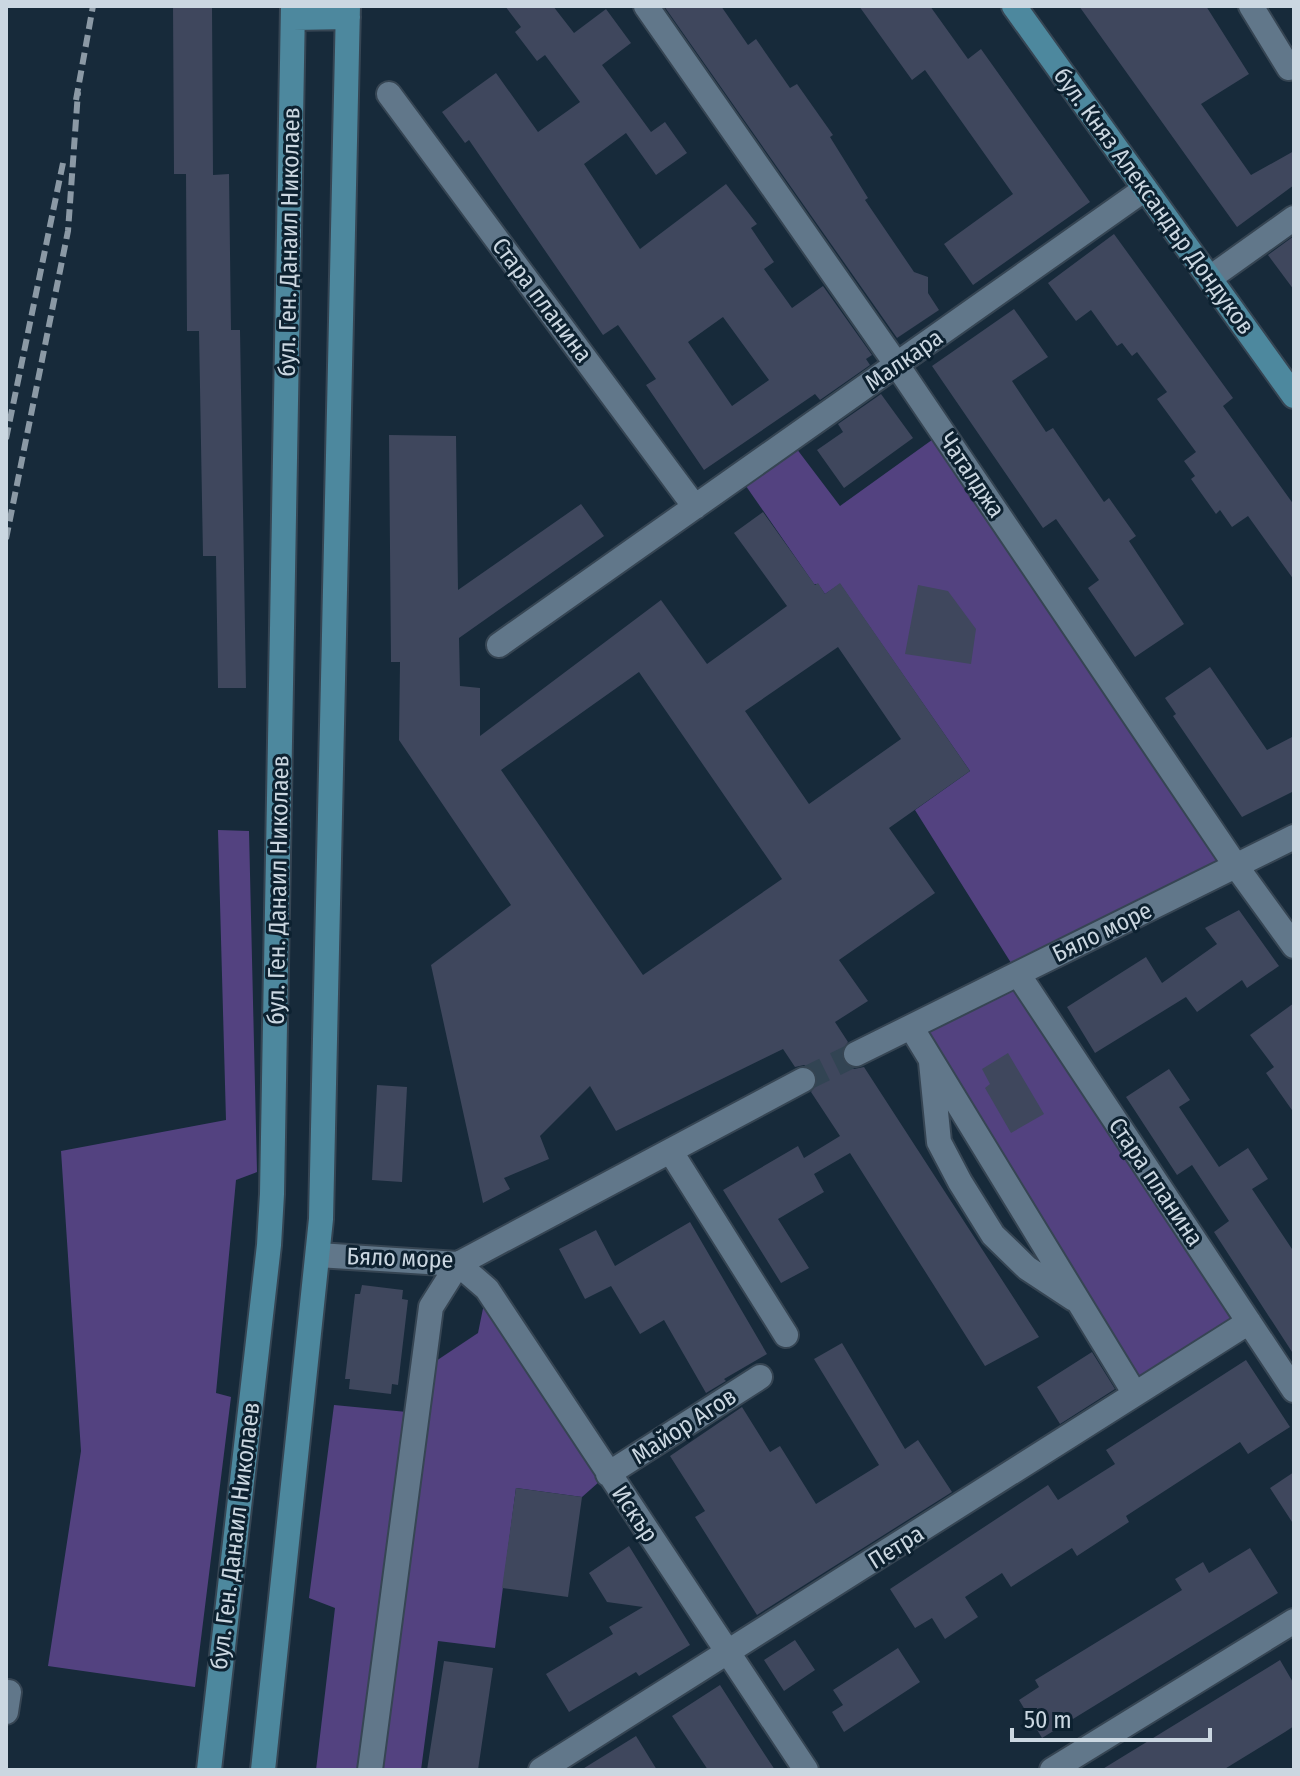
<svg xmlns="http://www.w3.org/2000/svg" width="1300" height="1776" font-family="'Fira Sans Condensed',sans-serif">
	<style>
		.green { fill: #534280 }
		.building { fill: #3f475d; fill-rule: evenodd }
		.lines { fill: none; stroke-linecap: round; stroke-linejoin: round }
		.minor-tunnel { stroke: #324453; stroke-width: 24; stroke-dasharray: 24 12; stroke-linecap: butt }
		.minor-casing { stroke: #364553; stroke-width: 28 }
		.major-casing { stroke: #364553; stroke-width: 28 }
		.minor { stroke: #61778a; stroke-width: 24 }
		.major { stroke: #4d889e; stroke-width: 24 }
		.rail { stroke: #8b99a5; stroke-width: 6; stroke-dasharray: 12 6; stroke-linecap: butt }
		.labels { text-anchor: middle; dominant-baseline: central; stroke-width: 6; stroke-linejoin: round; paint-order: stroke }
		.street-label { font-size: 24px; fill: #cbd7e1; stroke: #0d2130 }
	</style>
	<rect width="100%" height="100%" fill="#172a3a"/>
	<path class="green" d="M943 432 1236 866 1018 974 1249 1322 1135 1394 911 1027 1018 974 915 810 970 771 840 584 825 594 818 584H814L739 476 790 440 840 506Z
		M218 830 249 831 257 1172 236 1180 216 1393 231 1397 195 1687 48 1666 81 1451 61 1151 226 1120Z
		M487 1289 608 1474 582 1497 516 1488 495 1648 438 1641 421 1770H316L335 1608 309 1598 334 1405 407 1412 412 1377 478 1333Z"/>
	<path class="building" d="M173 6H212L213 175 229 174 231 330H240L246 688H218L216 556H203L199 331H187L186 174H174Z
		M505 6H553L574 33 606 9 631 43 602 65 651 132 665 122 687 153 656 175 626 133 584 164 640 249 726 184 757 224 751 228 774 262 764 269 792 308 823 286 872 355 866 359 870 365 820 400 815 394 704 470 646 385 656 379 618 325 603 335 469 140 465 143 442 112 496 73 538 132 580 102 545 55 537 61 515 32 521 27ZM723 317 769 380 732 406 688 342Z
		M664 6H721L748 45 756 39 790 88 797 84 833 135 830 137 868 198 865 200 914 272 928 277V293L939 310 897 338Z
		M859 6H930L968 59 981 49 1090 202 973 285 944 244 1013 194 925 70 912 80Z
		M1079 6H1206L1249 74 1201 104 1251 175 1294 151V185L1237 227Z
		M1114 234 1233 398 1223 406 1294 505V580L1248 516 1232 527 1220 510 1216 514 1191 479 1195 476 1184 461 1196 452 1157 399 1167 392 1137 352 1132 356 1122 343 1117 346 1091 310 1076 321 1048 283Z
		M1294 236V290L1268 255Z
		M1014 309 1048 357 1012 381 1046 432 1053 428 1104 502 1109 498 1136 536 1129 541 1184 624 1135 657 1088 588 1099 580 1056 519 1043 528 932 366Z
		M881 394 913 438 844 488 817 450 843 432 838 424Z
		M389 435 456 436 458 590 581 504 604 536 459 638 460 686 480 688V736L661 600 707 664 787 606 734 533 763 512 815 585 818 583 825 594 840 583 970 771 889 828 935 893 839 960 868 1001 835 1022 848 1042 841 1052 842 1060 847 1066 854 1069 864 1067 1039 1337 985 1366 850 1153 814 1174 824 1192 778 1219 809 1268 781 1283 723 1190 798 1146 804 1158 840 1136 811 1092 818 1081 816 1072 804 1065 795 1067 783 1049 616 1131 590 1086 540 1136 549 1159 504 1178 510 1189 483 1203 431 965 511 905 399 740 400 662H391ZM838 647 901 739 809 804 745 711ZM639 672 782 879 643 975 501 770Z
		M918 585 948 591 976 629 971 664 905 654Z
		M1210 667 1267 750 1294 736V791L1242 817 1173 716 1176 714 1165 698Z
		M1239 910 1279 966 1247 988 1242 980 1197 1012 1186 997 1095 1053 1067 1007 1146 957 1162 983 1217 944 1205 928Z
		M1294 1003V1113L1266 1073 1274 1067 1250 1035Z
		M1008 1053 1044 1114 1011 1133 985 1088 990 1084 982 1069Z
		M1169 1069 1190 1100 1179 1107 1219 1167 1248 1148 1268 1179 1252 1189 1294 1252V1355L1214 1232 1229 1221 1192 1165 1177 1175 1126 1097Z
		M377 1085 407 1087 402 1182 372 1180Z
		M690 1222 767 1354 724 1379 726 1381 706 1393 664 1320 640 1334 611 1286 585 1299 559 1249 596 1230 615 1266Z
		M362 1285 403 1290 402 1299 408 1300 398 1385 392 1384 391 1394 349 1389 350 1379H345L355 1294H360Z
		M842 1343 905 1449 918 1440 952 1492 757 1615 695 1517 705 1511 670 1456 742 1407 770 1452 780 1446 816 1504 879 1465 814 1359Z
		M1092 1352 1115 1389 1060 1424 1037 1387Z
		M1246 1360 1290 1427 1248 1454 1240 1442 1126 1516 1129 1522 1077 1556 1072 1548 1011 1587 1002 1573 965 1597 978 1617 945 1639 932 1618 915 1628 890 1589 1048 1485 1058 1500 1115 1464 1106 1450Z
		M1294 1472V1525L1270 1488Z
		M516 1488 582 1497 568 1597 502 1588Z
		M629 1546 690 1645 639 1676 636 1672 569 1712 546 1674 613 1634 609 1627 643 1607 607 1602 589 1573Z
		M1250 1548 1278 1593 1042 1738 1019 1700 1039 1687 1035 1680 1182 1590 1175 1579 1203 1562 1209 1573Z
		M795 1640 815 1670 784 1691 764 1660Z
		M898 1648 920 1682 844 1732 832 1712 843 1705 833 1690Z
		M1280 1660 1294 1684V1726L1285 1732 1223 1770H1101Z
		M444 1661 493 1668 478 1770H427Z
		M720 1685 756 1741 775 1770H708L672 1716Z
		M636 1736 657 1770H581Z"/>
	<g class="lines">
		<path class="minor-tunnel" d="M803 1080 856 1054"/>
		<g class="minor-casing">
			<path id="minor" d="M646 6 897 365 1236 866 1294 946
				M1251 6 1289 68
				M389 94 695 507
				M1210 278 1294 218
				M499 645 1145 189
				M1018 974 1294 1390
				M911 1027 1135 1394
				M856 1054 1294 837
				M931 1062 939 1142 960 1182 993 1235 1027 1268 1074 1299
				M671 1152 786 1335
				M318 1255 458 1264 803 1080
				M458 1264 487 1289 806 1770
				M608 1474 760 1377
				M6 1712 9 1692
				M370 1770 431 1307 458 1264
				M541 1770 1249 1322
				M1052 1770 1294 1621"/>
		</g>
		<g class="major-casing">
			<path id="major" d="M1014 6 1294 396
				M293 18 348 17
				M209 1770 269 1245 272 1194 293 6
				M263 1770 321 1219 348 6"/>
		</g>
		<use href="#minor" class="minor"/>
		<use href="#major" class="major"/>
		<path class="rail" d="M76 100 93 6
			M6 439 63 163
			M6 539 68 231 78 92"/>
	</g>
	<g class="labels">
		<g class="street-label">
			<text transform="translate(1154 201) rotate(54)">бул. Княз Александър Дондуков</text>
			<text transform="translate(289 242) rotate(-89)">бул. Ген. Данаил Николаев</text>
			<text transform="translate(542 300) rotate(53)">Стара планина</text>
			<text transform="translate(904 360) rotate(-35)">Малкара</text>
			<text transform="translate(972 475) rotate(56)">Чаталджа</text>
			<text transform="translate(278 890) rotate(-89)">бул. Ген. Данаил Николаев</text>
			<text transform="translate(1102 932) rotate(-26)">Бяло море</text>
			<text transform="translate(1156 1182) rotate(56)">Стара планина</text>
			<text transform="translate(400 1258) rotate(2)">Бяло море</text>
			<text transform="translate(684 1426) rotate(-33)">Майор Агов</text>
			<text transform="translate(635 1514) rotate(56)">Искър</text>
			<text transform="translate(235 1536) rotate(-83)">бул. Ген. Данаил Николаев</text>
			<text transform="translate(896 1547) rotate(-32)">Петра</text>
		</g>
	</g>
	<rect width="1300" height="1776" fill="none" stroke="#cbd7e1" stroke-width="16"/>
	<path d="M1012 1728v12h198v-12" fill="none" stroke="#cbd7e1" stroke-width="4"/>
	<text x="1024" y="1728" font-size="24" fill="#cbd7e1" stroke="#0d2130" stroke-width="6" paint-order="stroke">50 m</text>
</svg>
